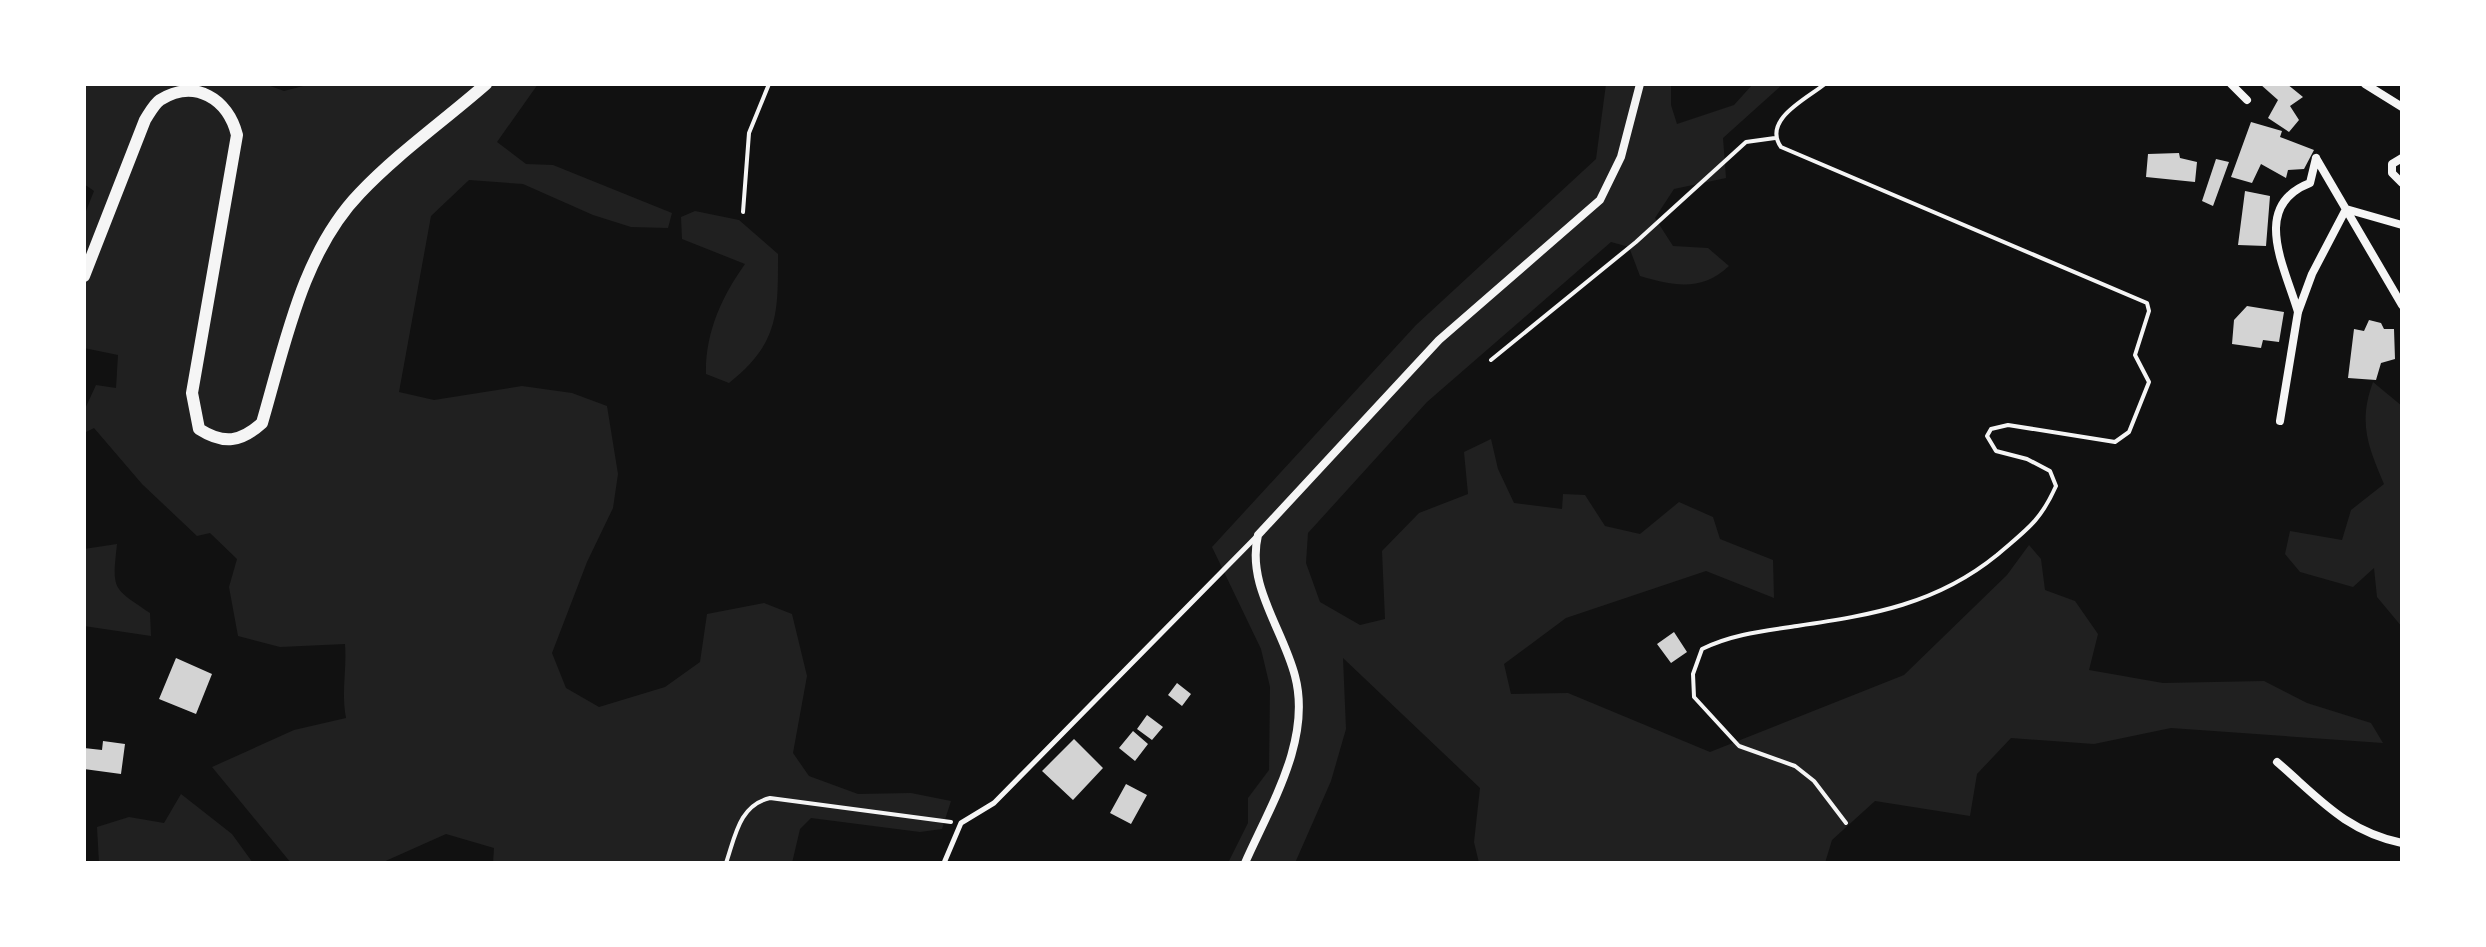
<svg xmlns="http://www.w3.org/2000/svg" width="2486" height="947" font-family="Spectral,serif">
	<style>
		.green { fill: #202020 }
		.building { fill: #d3d3d3 }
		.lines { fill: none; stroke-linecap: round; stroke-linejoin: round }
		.path { stroke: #f5f5f5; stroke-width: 4 }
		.service { stroke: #f5f5f5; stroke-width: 5 }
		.minor { stroke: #f5f5f5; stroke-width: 8 }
		.tertiary { stroke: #f5f5f5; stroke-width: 12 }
	</style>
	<rect width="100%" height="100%" fill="#111"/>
	<path class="green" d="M84 84H265L284 91 311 84H538L497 142 526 164 553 165 672 213 668 228 631 227 593 215 523 184 469 180 431 216 399 392 434 400 522 386 572 393 607 406 618 474 613 508 587 562 552 653 566 688 599 707 665 687 700 662 707 614 764 603 792 614 807 676 793 753 809 776 858 794 911 793 951 801 942 829 920 832 811 818 800 829 792 863H493L494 848 446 834 381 863H291L212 767 294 730 346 718C341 690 347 672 345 644L280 647 238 636 229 587 237 559 210 533 197 536 142 484 94 428 84 433V411L96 385 116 388 118 355 84 348V216L94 191 84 184Z
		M1606 84H1671V105L1677 124 1734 105 1753 84H1783L1723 138 1726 178 1674 189 1655 218 1673 246 1708 248 1729 266C1701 292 1674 286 1640 276L1629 247 1611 242 1427 402 1308 533 1306 563 1320 602 1360 625 1385 619 1382 551 1419 513 1468 494 1464 452 1491 439 1498 469 1514 503 1562 509 1563 494 1585 495 1605 526 1640 534 1679 502 1713 517 1720 539 1773 560 1774 598 1706 571 1566 618 1504 664 1511 694 1568 693 1710 752 1904 675 2007 575 2029 545 2041 559 2045 590 2075 601 2098 634 2089 670 2163 683 2264 681 2307 703 2371 723 2383 743 2171 728 2094 744 2011 738 1977 774 1970 816 1875 801 1832 840 1825 863H1479L1474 842 1480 788 1343 658 1346 729 1331 781 1295 863H1228L1248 823V798L1269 770 1270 687 1261 649 1212 547 1416 325 1596 159Z
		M695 211 739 220 778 254C778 314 779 343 729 383L706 374C705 333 722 296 745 264L682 239 681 217Z
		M2373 382 2402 406V627L2377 597 2374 568 2353 587 2300 572 2285 554 2290 531 2342 540 2351 510 2384 484C2368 446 2358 423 2373 382Z
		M117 544C112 591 112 587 150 613L151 636 84 626V549Z
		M181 794 232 834 253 863H99L97 827 129 817 164 823Z"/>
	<path class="building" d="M2260 84H2287L2303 97 2290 106 2299 120 2289 132 2268 118 2278 100Z
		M2251 122 2282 131 2280 137 2314 150 2304 169 2288 170 2286 178 2261 164 2252 183 2231 177Z
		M2179 153 2180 158 2197 162 2195 182 2146 177 2148 154Z
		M2216 159 2229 162 2213 206 2202 201Z
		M2245 191 2270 196 2266 246 2238 245Z
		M2247 306 2284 312 2279 342 2263 340 2261 348 2232 344 2234 320Z
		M2369 320 2381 323 2384 329H2394L2395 359 2381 363 2376 380 2348 378 2354 329 2364 331Z
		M1674 632 1687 652 1671 663 1657 644Z
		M176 658 212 674 196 714 159 699Z
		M1177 683 1191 694 1182 706 1168 695Z
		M1147 715 1163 727 1152 740 1137 729Z
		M1133 731 1148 744 1135 761 1119 748Z
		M1074 739 1103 768 1073 800 1042 771Z
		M103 741 125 744 121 774 84 769V748L102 750Z
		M1126 784 1147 795 1131 824 1110 813Z"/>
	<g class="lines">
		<path class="path" d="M1825 84C1806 99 1762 120 1781 147L2147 303 2149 311 2135 355 2149 382 2129 432 2115 442 2008 425 1991 429 1987 436 1996 451 2027 459 2050 471 2056 486C2040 522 2026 530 1997 555 1937 604 1872 615 1797 626 1764 631 1733 634 1702 649L1693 674 1694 697 1739 746 1795 766 1814 781 1846 823
			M743 212 749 133 769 84
			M1491 360 1636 242 1746 142 1775 138
			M726 863C735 837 739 805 770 798L951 822"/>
		<path class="service" d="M944 863 961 823 994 803 1257 536"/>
		<path class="minor" d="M2231 84 2247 100
			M2365 84 2402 107
			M2316 158 2402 305
			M2402 158 2392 164V173L2402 183
			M2298 312C2285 267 2250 206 2310 183L2316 158
			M2280 421 2298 312 2312 274 2346 209 2402 225
			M2277 762C2319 798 2345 831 2402 843
			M1245 863C1270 806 1312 740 1295 676 1283 629 1246 585 1258 535L1439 340 1600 200 1621 157 1640 84"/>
		<path class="tertiary" d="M84 276 145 120C149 114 154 104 160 100 195 78 228 99 237 135L192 393 199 429C224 445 241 442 262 423 285 345 302 253 360 193 398 153 445 120 486 84"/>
	</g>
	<rect width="2486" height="947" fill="none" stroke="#ffffff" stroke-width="172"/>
</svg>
